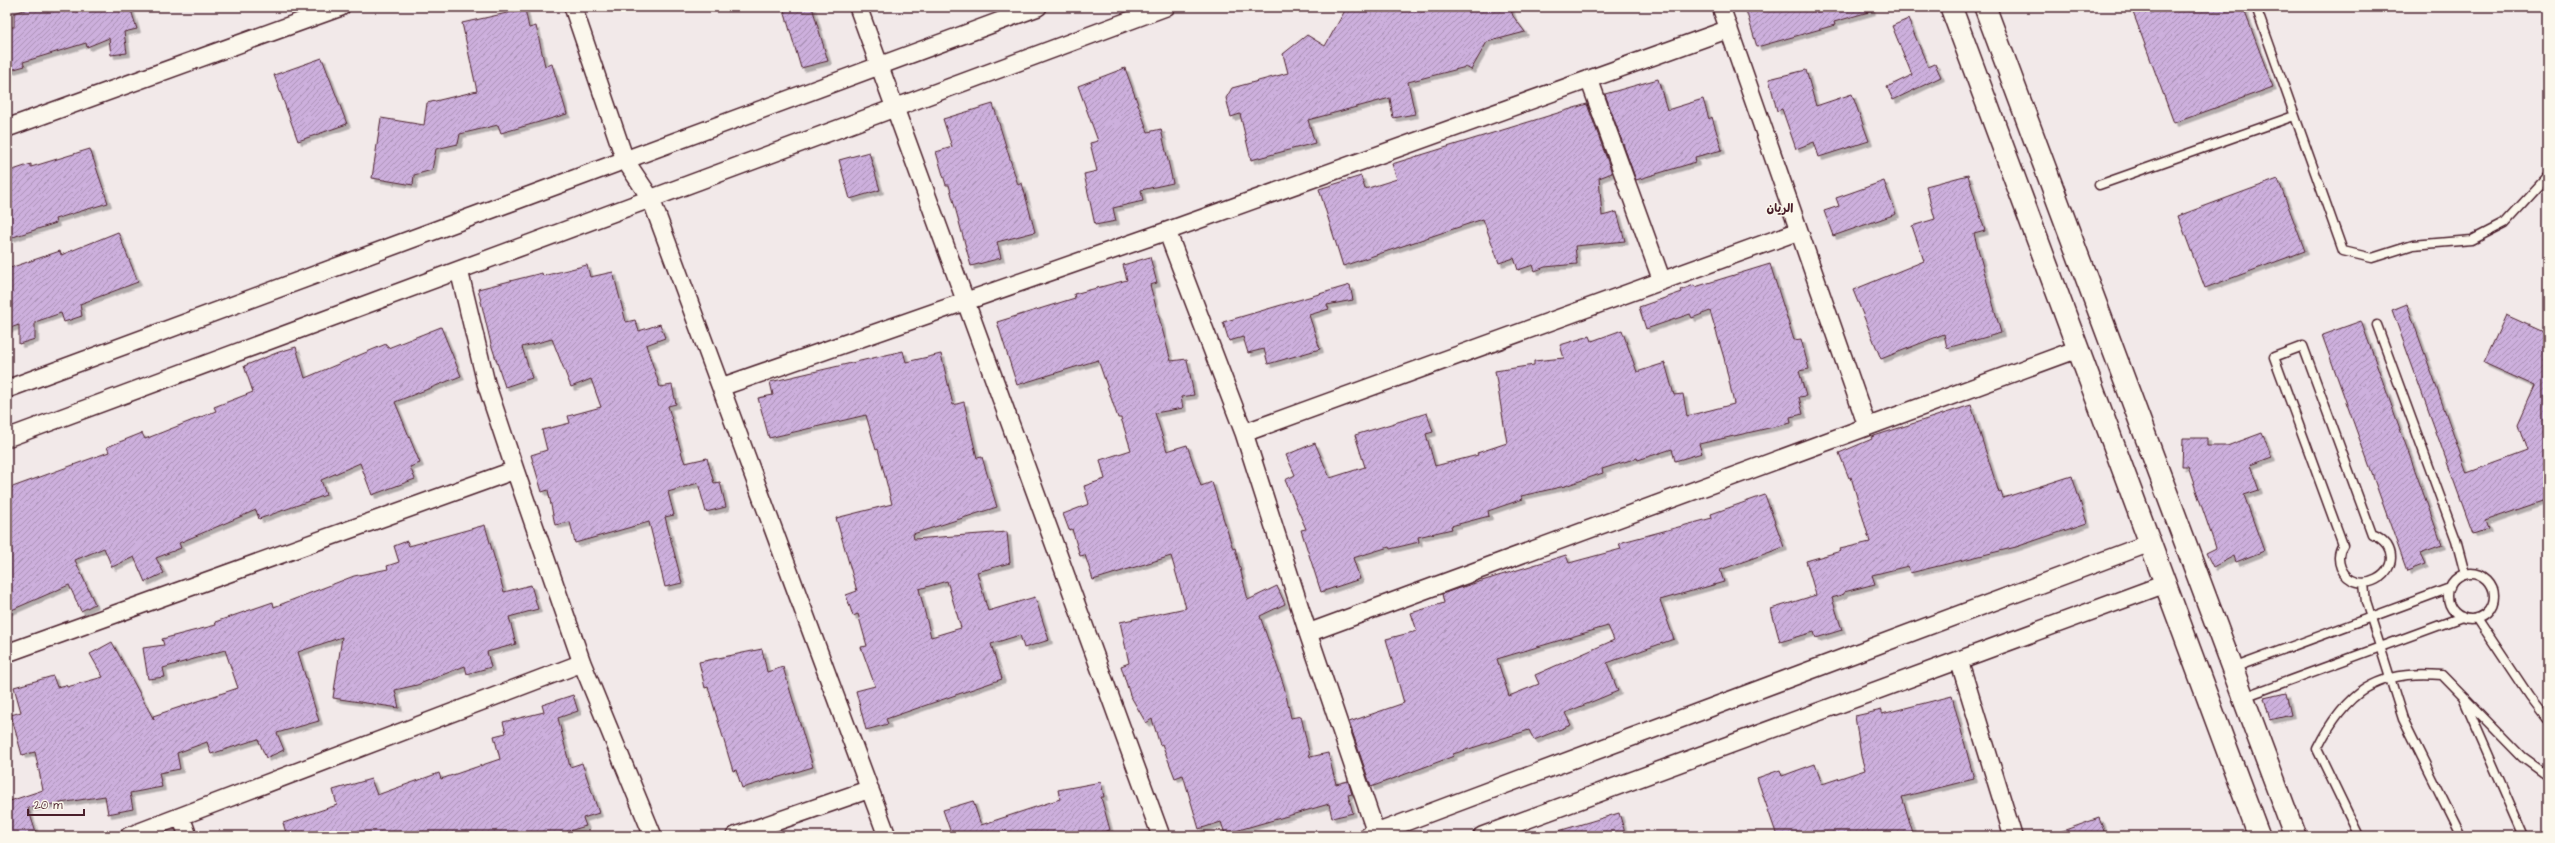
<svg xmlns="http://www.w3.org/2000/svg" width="2555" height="843" font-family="'Architects Daughter','Playpen Sans Arabic',sans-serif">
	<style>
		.building { fill: url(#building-hatch); stroke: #4a1f2b; fill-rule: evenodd; filter: url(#shadow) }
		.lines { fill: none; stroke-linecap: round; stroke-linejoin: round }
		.service-casing { stroke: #4a1f2b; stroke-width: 11 }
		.minor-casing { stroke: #4a1f2b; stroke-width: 20 }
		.tertiary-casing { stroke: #4a1f2b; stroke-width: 24 }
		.service { stroke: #fbf7ec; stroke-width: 8 }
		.minor { stroke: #fbf7ec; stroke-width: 17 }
		.tertiary { stroke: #fbf7ec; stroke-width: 21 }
		.labels { text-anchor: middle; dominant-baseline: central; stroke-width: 3; stroke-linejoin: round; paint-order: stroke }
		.neighbourhood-label { font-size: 12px; font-weight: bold; fill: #4a1f2b; stroke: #fbf7ec }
	</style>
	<defs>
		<pattern id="building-hatch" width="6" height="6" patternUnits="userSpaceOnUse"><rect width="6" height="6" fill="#cdb0dd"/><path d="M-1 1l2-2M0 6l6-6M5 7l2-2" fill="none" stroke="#a88fb3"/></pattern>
		<filter id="shadow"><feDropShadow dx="3.5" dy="3.5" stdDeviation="0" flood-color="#0004"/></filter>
	</defs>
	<rect width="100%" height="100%" fill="#f2e9e9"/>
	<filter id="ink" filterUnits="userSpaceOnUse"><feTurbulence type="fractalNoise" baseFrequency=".025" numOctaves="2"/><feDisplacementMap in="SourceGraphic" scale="8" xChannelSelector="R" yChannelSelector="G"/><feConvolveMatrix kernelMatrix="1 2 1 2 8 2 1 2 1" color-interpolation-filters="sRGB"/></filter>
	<g filter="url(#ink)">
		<path class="building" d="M34 7H130L137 29 124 32 127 53 111 55 109 38 87 47 86 43 23 62 25 66 7 71V27H14V13Z
			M783 7H812L828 61 801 68Z
			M1347 7H1510L1513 16 1525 32 1487 42 1471 70 1466 67 1408 82 1415 114 1393 118 1390 98 1308 120 1315 143 1251 160 1240 114 1231 117 1226 98 1232 88 1288 73 1283 54 1307 35 1325 46Z
			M1745 7H1871L1872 11 1834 22 1835 25 1757 47Z
			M2131 7H2243L2273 87 2174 123Z
			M525 9 529 28 536 26 545 66 552 64 567 114 501 133 498 125 460 134 458 144 436 149 432 170 414 175 413 185 372 178 381 118 424 125 427 103 477 91 462 23Z
			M1908 19 1928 67 1935 64 1941 77 1893 100 1887 87 1912 75 1892 26Z
			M322 58 347 124 298 141 274 75Z
			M1125 68 1148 132 1161 129 1173 183 1141 190 1143 201 1113 208 1116 221 1095 225 1084 174 1097 171 1090 143 1098 141 1078 86Z
			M1806 70 1816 106 1852 94 1869 141 1819 157 1814 142 1796 149 1782 109 1777 111 1769 79Z
			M1658 79 1667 110 1703 99 1709 119 1712 117 1722 150 1695 157 1696 162 1636 180 1605 94Z
			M993 104 1018 185 1022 183 1035 232 997 242 1001 258 971 266 949 185H946L936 152 952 147 943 119Z
			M1587 104 1612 173 1599 178 1602 216 1617 212 1625 241 1575 246 1577 264 1545 267 1535 271 1533 265 1518 270 1514 258 1499 263 1483 219 1343 266 1319 189 1361 176 1365 189 1397 179 1392 164Z
			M90 149 108 203 55 219 56 223 7 239V172L31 164V167Z
			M869 152 880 190 850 199 839 160Z
			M1968 175 1985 231 1974 234 2001 333 1947 348 1944 334 1881 359 1853 290 1924 261 1912 226 1935 219 1926 186Z
			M2278 179 2305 251 2205 288 2178 216Z
			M1884 181 1896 214 1833 236 1824 211 1839 206 1836 198Z
			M118 232 138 282 80 304 82 316 64 322 61 313 35 322V339L19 344V325L7 329V269L60 251 61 255Z
			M1150 257 1157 283 1150 285 1171 361 1187 359 1194 395 1181 397 1183 408 1155 413 1167 451 1187 445 1201 486 1212 482 1233 549 1235 548 1248 600 1277 586 1285 604 1260 616 1284 686 1291 718 1301 716 1310 757 1328 753 1336 784 1348 781 1352 794 1348 795 1353 813 1332 818 1329 804 1225 834 1221 822 1199 829 1183 775 1175 778 1162 744 1160 745 1152 719 1146 723 1130 695 1121 666 1129 663 1120 622 1186 608 1171 556 1093 580 1085 555 1080 556 1072 529 1069 530 1063 514 1089 504 1084 486 1105 479 1100 460 1131 450 1121 418H1118L1098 360 1017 385 997 322 1075 298 1074 294 1127 280 1123 265Z
			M1770 264 1794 340 1801 339 1809 369 1799 371 1806 396 1799 397 1803 414 1790 417 1791 423 1699 444 1702 453 1675 461 1672 449 1638 460 1637 458 1602 469 1603 473 1565 486 1521 496 1523 499 1488 511 1489 516 1451 526 1452 529 1418 537 1419 542 1390 549 1389 547 1353 558 1360 579 1321 592 1301 530 1306 529 1285 480 1295 475 1286 455 1315 443 1330 478 1365 467 1355 435 1427 413 1433 432 1426 434 1435 466 1478 455 1477 453 1507 443 1495 371 1534 365V361L1564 358 1560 345 1590 336 1592 341 1622 330 1637 372 1665 363 1674 395 1683 394 1687 416 1734 404 1724 358 1710 311 1692 318 1690 314 1646 329 1639 307 1682 292 1681 290 1694 285 1695 287Z
			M587 265 590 277 613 272 626 322 635 320 639 331 660 324 665 338 646 345 660 387 672 385 676 404 668 406 683 458 685 463 707 458 714 483 720 482 726 507 706 512 698 483 668 492 674 515 665 517 682 583 665 587 649 522 575 543 570 522 555 525 548 490 542 492 531 455 547 450 542 430 570 423 568 416 601 407 591 379 571 387 552 339 522 347 532 378 505 387 491 344 478 289 542 273 543 276Z
			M1350 285 1353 300 1327 305 1329 309 1309 315 1320 349 1268 364 1264 349 1248 353 1243 337 1229 341 1223 322Z
			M2407 304 2467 473 2527 451 2518 424 2535 386 2484 363 2506 315 2548 334V499L2485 521 2488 529 2473 534 2392 310Z
			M2361 321 2442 545 2420 553 2425 564 2407 571 2322 335Z
			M441 327 461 376 395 402 420 463 410 467 415 479 372 495 360 463 321 480 326 495 259 519 256 510 179 543 181 548 156 558 164 573 145 582 134 557 112 567 104 548 75 560 95 604 81 611 69 585 7 612V489L109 452 107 447 142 433 145 439 216 411 214 407 253 392 244 366 279 352 296 347 305 378 386 344 388 348Z
			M903 351 906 362 941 354 953 405 964 402 977 458 982 457 997 507 913 534 914 539 1007 532 1010 563 977 572 988 611 1035 597 1049 640 1024 648 1020 635 991 644 1002 679 886 719 888 724 866 730 856 691 875 686 861 647 867 646 858 614 853 616 846 595 857 591 836 518 892 504 878 449 876 450 866 415 769 438 758 398 773 395 770 382ZM947 581 961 628 931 637 919 589Z
			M1971 405 1999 493 2001 492 2003 498 2072 476 2087 523 2016 547 1910 573 1908 566 1872 575 1875 584 1844 592V594L1832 598 1842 630 1816 638 1814 632 1780 642 1771 609 1816 595 1806 561 1841 551 1840 549 1870 542 1851 477 1849 478 1839 453 1872 439 1871 437Z
			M2262 433 2272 457 2250 465 2259 490 2244 495 2264 551 2236 562 2234 556 2213 567 2206 553 2216 548 2188 467H2182L2183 438H2207V446H2227Z
			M1765 495 1784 547 1720 570 1724 582 1660 600 1674 639 1607 663 1618 691 1565 713 1571 725 1534 740 1529 730 1453 754 1454 756 1371 787 1349 722 1404 703 1386 639 1417 631 1411 613 1444 603 1442 594 1456 589 1566 555 1569 563 1621 549 1619 543 1712 518 1711 514ZM1608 626 1614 640 1535 675 1539 684 1509 696 1497 659Z
			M485 525 504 592 531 585 538 609 509 617 516 644 487 652 491 667 467 674 465 666 417 685 395 690 399 708 333 698 342 637 298 652 319 721 277 733 284 750 266 758 258 739 211 754 207 742 177 753 180 769 159 773 162 787 130 793 133 809 108 814 105 796 28 808 37 836H7V802L43 790 35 752 22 755 11 715 21 712 14 687 53 676 57 687 66 685 67 687 103 677 90 654 112 642 154 720 153 716 238 688 225 650 163 668 165 677 148 679 143 648 164 645 162 639 216 625 215 622 273 602 274 607 354 576 388 569 387 566 399 562 394 546 407 541 409 546Z
			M762 649 767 672 783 667 813 767 742 788 736 770 733 771 708 687 705 688 699 662Z
			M2286 693 2291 715 2270 720 2264 698Z
			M573 695 578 711 558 718 570 767 582 763 599 813 583 818 586 826 569 831 571 836H287L283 823 337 805 333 790 371 779 377 795 439 773 441 779 500 759 494 736 506 733 503 722 544 712 542 705Z
			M1952 696 1974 779 1902 797 1914 836H1777L1757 778 1780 770 1782 776 1815 764 1822 784 1865 770 1861 756 1855 716 1882 710V714Z
			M1101 782 1104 797H1101L1110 830 1087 836H952L943 810 973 801 981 825 1060 799 1058 790Z
			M1619 813 1626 836H1555V832Z
			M2099 818 2106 836H2054V834Z"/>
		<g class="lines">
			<g class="service-casing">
				<path id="service" d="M2256 7 2343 251 2372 258 2413 245 2472 240 2505 223 2548 176
					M2099 185 2294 116
					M2377 325 2456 540 2465 574
					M2303 346 2372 534C2378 536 2383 540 2387 545 2405 574 2356 600 2341 568 2338 561 2338 551 2343 545L2274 357Z
					M2448 596a23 23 0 1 1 46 0a23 23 0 1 1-46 0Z
					M2364 584 2366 602 2403 719 2461 836
					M2477 618 2529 696 2548 721
					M2233 668 2450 588
					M2244 697 2462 617
					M2464 699 2524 836
					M2359 836 2317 749C2345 692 2377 669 2442 675L2522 757 2548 776"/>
			</g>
			<g class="minor-casing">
				<path id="minor" d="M573 7 625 160 651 199 887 836
					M858 7 1161 836
					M1721 7 1867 426
					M1589 79 1662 281
					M7 128 341 7
					M1167 231 1244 433 1308 633 2078 349
					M459 270 486 383 515 470 582 663 653 836
					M721 387 1167 231 1729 29
					M7 389 1038 7
					M1244 433 1799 231
					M7 438 1166 7
					M1308 633 1376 833
					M7 653 515 470
					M1959 660 2013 836
					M181 817 188 836
					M129 836 582 663
					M735 836 870 789
					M1368 836 2150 543
					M1482 836 2165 584"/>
			</g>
			<g class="tertiary-casing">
				<path id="tertiary" d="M1951 7 2259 836
					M1985 7 2295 836"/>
			</g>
			<use href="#service" class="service"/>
			<use href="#minor" class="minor"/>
			<use href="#tertiary" class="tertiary"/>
		</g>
	</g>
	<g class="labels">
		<g class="neighbourhood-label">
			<text x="1780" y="208">الريان</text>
		</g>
	</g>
	<rect width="2555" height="843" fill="none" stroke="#fbf7ec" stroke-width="24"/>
	<rect x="12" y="12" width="2531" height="819" fill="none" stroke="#4a1f2b" stroke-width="1.5" filter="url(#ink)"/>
	<path d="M28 809v6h56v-6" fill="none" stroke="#4a1f2b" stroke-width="2"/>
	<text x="34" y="809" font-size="12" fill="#4a1f2b" stroke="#fbf7ec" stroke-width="3" paint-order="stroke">20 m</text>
</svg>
